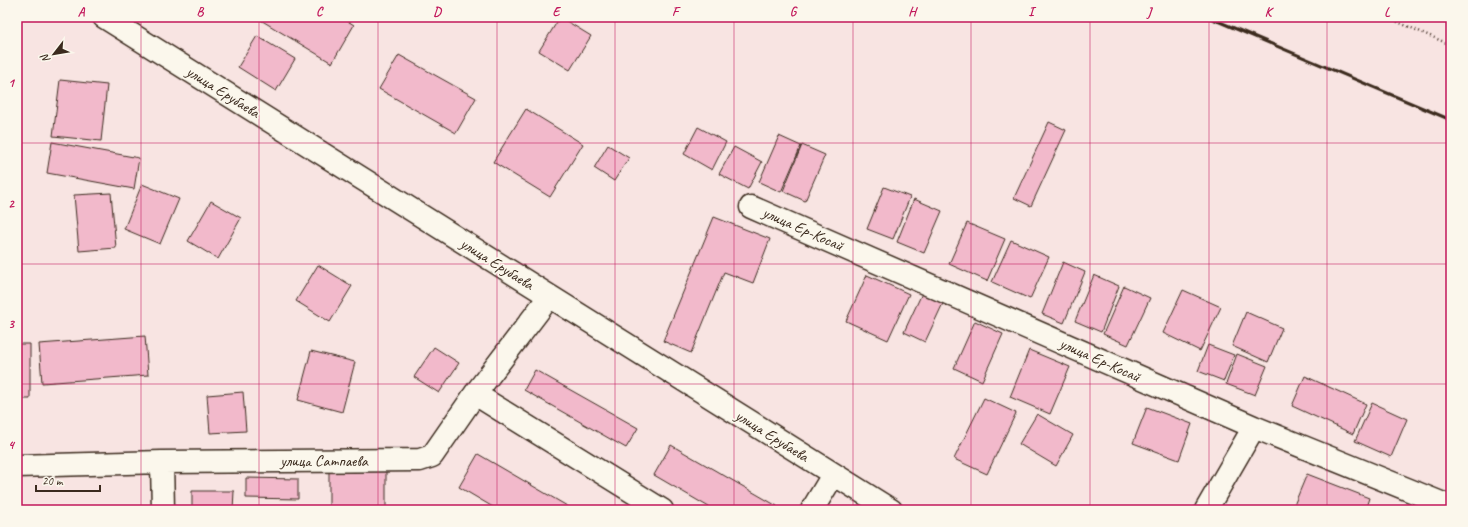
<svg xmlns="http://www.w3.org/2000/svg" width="1468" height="527" font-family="Caveat,sans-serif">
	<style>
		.building { fill: #f2b9cb; stroke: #3b2a1e }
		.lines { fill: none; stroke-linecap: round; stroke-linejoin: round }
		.minor-casing { stroke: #3b2a1e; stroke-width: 25 }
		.path { stroke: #3b2a1e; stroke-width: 2.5; stroke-dasharray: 1 3; stroke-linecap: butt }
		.minor { stroke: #fbf7ec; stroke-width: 22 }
		.rail { stroke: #3b2a1e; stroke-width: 3 }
		.grid { fill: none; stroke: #c2185b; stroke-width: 1; stroke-opacity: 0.55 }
		.labels { text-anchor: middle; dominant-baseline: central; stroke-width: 3.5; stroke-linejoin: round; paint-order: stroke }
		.street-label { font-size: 16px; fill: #3b2a1e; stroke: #fbf7ec }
		.neatline { fill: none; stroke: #c2185b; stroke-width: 1.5 }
		.grid-label { font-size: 13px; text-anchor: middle; font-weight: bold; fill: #c2185b }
	</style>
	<rect width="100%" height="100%" fill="#f8e4e2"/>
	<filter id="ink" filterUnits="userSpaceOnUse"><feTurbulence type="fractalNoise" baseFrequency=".025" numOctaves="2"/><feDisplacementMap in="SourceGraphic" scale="8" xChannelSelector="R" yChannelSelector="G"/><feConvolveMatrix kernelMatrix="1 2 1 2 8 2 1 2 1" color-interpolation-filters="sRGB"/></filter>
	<g filter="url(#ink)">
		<path class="building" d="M261 17H341L354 25 332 63 259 19Z
			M560 17 591 36 570 70 539 51Z
			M257 36 295 59 276 91 238 67Z
			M399 55 476 98 456 133 379 89Z
			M60 80 107 85 101 141 53 136Z
			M526 109 583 144 550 197 493 162Z
			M1049 122 1066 130 1031 206 1014 198Z
			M698 127 726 142 712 170 684 154Z
			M779 136 801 146 781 192 759 182Z
			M52 142 139 158 134 189 47 173Z
			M608 145 629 158 614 181 594 168Z
			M802 145 825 155 805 201 783 191Z
			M734 147 762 162 748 189 719 174Z
			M142 184 179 199 160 244 124 229Z
			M884 187 910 197 893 239 867 229Z
			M111 193 116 248 79 251 74 195Z
			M914 199 942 211 924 253 897 242Z
			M211 201 241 218 218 259 188 241Z
			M714 217 770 239 753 283 724 272 691 353 663 341Z
			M967 223 1005 239 987 281 949 264Z
			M1011 240 1049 257 1030 299 992 282Z
			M1063 262 1085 272 1064 323 1042 314Z
			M318 265 352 286 330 322 296 301Z
			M867 275 909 294 888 340 846 321Z
			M1094 275 1119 286 1101 332 1075 321Z
			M1124 286 1150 298 1128 345 1103 334Z
			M924 289 945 299 925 342 904 332Z
			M1183 290 1221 307 1200 351 1163 333Z
			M1246 312 1282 328 1268 362 1232 346Z
			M975 321 1003 334 982 381 954 368Z
			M145 336 148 375 42 383 39 344Z
			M17 344H30V399H17Z
			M1208 345 1234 355 1224 381 1198 371Z
			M434 347 459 363 439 393 414 377Z
			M1029 350 1070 367 1050 414 1010 397Z
			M311 351 355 362 342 412 298 400Z
			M1237 354 1267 366 1255 395 1226 384Z
			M535 370 638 428 626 448 524 390Z
			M1305 376 1366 404 1353 434 1292 406Z
			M243 392 246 431 210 433 207 395Z
			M984 398 1016 413 987 474 954 459Z
			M1372 403 1407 419 1391 457 1355 441Z
			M1147 407 1192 424 1179 460 1133 443Z
			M1037 414 1073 435 1056 466 1019 444Z
			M671 445 777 506 775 510H714L654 475Z
			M478 454 574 510H498L459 487Z
			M329 468H386V510H329Z
			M1307 474 1369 498 1365 510H1292Z
			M246 478 298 479V499L246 498Z
			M192 491H234L233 510H192Z"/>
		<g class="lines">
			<g class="minor-casing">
				<path id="minor" d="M104 17 891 510
					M751 207 1254 427 1451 507
					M475 394 662 510
					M162 462 163 510
					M17 466 162 462 420 460 432 456 475 394 549 297
					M812 510 833 475
					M1206 510 1254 427"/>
			</g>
			<path class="path" d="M1386 17 1451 45"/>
			<use href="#minor" class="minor"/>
			<path class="rail" d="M1208 17 1451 120"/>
		</g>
	</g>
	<path class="grid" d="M141 17V510M259 17V510M378 17V510M497 17V510M615 17V510M734 17V510M853 17V510M971 17V510M1090 17V510M1209 17V510M1327 17V510M17 143H1451M17 264H1451M17 384H1451"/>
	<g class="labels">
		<g class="street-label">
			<text transform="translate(223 92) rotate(32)">улица Ерубаева</text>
			<text transform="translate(803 229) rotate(24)">улица Ер-Косай</text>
			<text transform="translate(497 264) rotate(32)">улица Ерубаева</text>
			<text transform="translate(1100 360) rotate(24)">улица Ер-Косай</text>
			<text transform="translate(772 436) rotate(32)">улица Ерубаева</text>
			<text x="324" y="461">улица Сатпаева</text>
		</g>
	</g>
	<rect width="1468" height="527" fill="none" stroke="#fbf7ec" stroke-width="44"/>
	<g transform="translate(54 54) rotate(239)" stroke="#fbf7ec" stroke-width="3" paint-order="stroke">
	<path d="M0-3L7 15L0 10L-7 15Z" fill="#3b2a1e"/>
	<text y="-6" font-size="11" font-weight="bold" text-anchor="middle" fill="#3b2a1e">N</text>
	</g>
	<path d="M36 485v6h64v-6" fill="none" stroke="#3b2a1e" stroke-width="2"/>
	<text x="42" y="485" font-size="12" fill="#3b2a1e" stroke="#fbf7ec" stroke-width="3" paint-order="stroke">20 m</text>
	<rect x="22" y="22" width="1424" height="483" class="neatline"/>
	<g class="grid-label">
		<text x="81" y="16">A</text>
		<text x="200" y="16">B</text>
		<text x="319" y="16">C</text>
		<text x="437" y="16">D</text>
		<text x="556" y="16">E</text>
		<text x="675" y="16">F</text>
		<text x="793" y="16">G</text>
		<text x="912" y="16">H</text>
		<text x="1031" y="16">I</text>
		<text x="1149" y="16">J</text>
		<text x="1268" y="16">K</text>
		<text x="1387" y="16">L</text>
		<text x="11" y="87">1</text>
		<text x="11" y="208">2</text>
		<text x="11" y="328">3</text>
		<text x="11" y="449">4</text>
	</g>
</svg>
